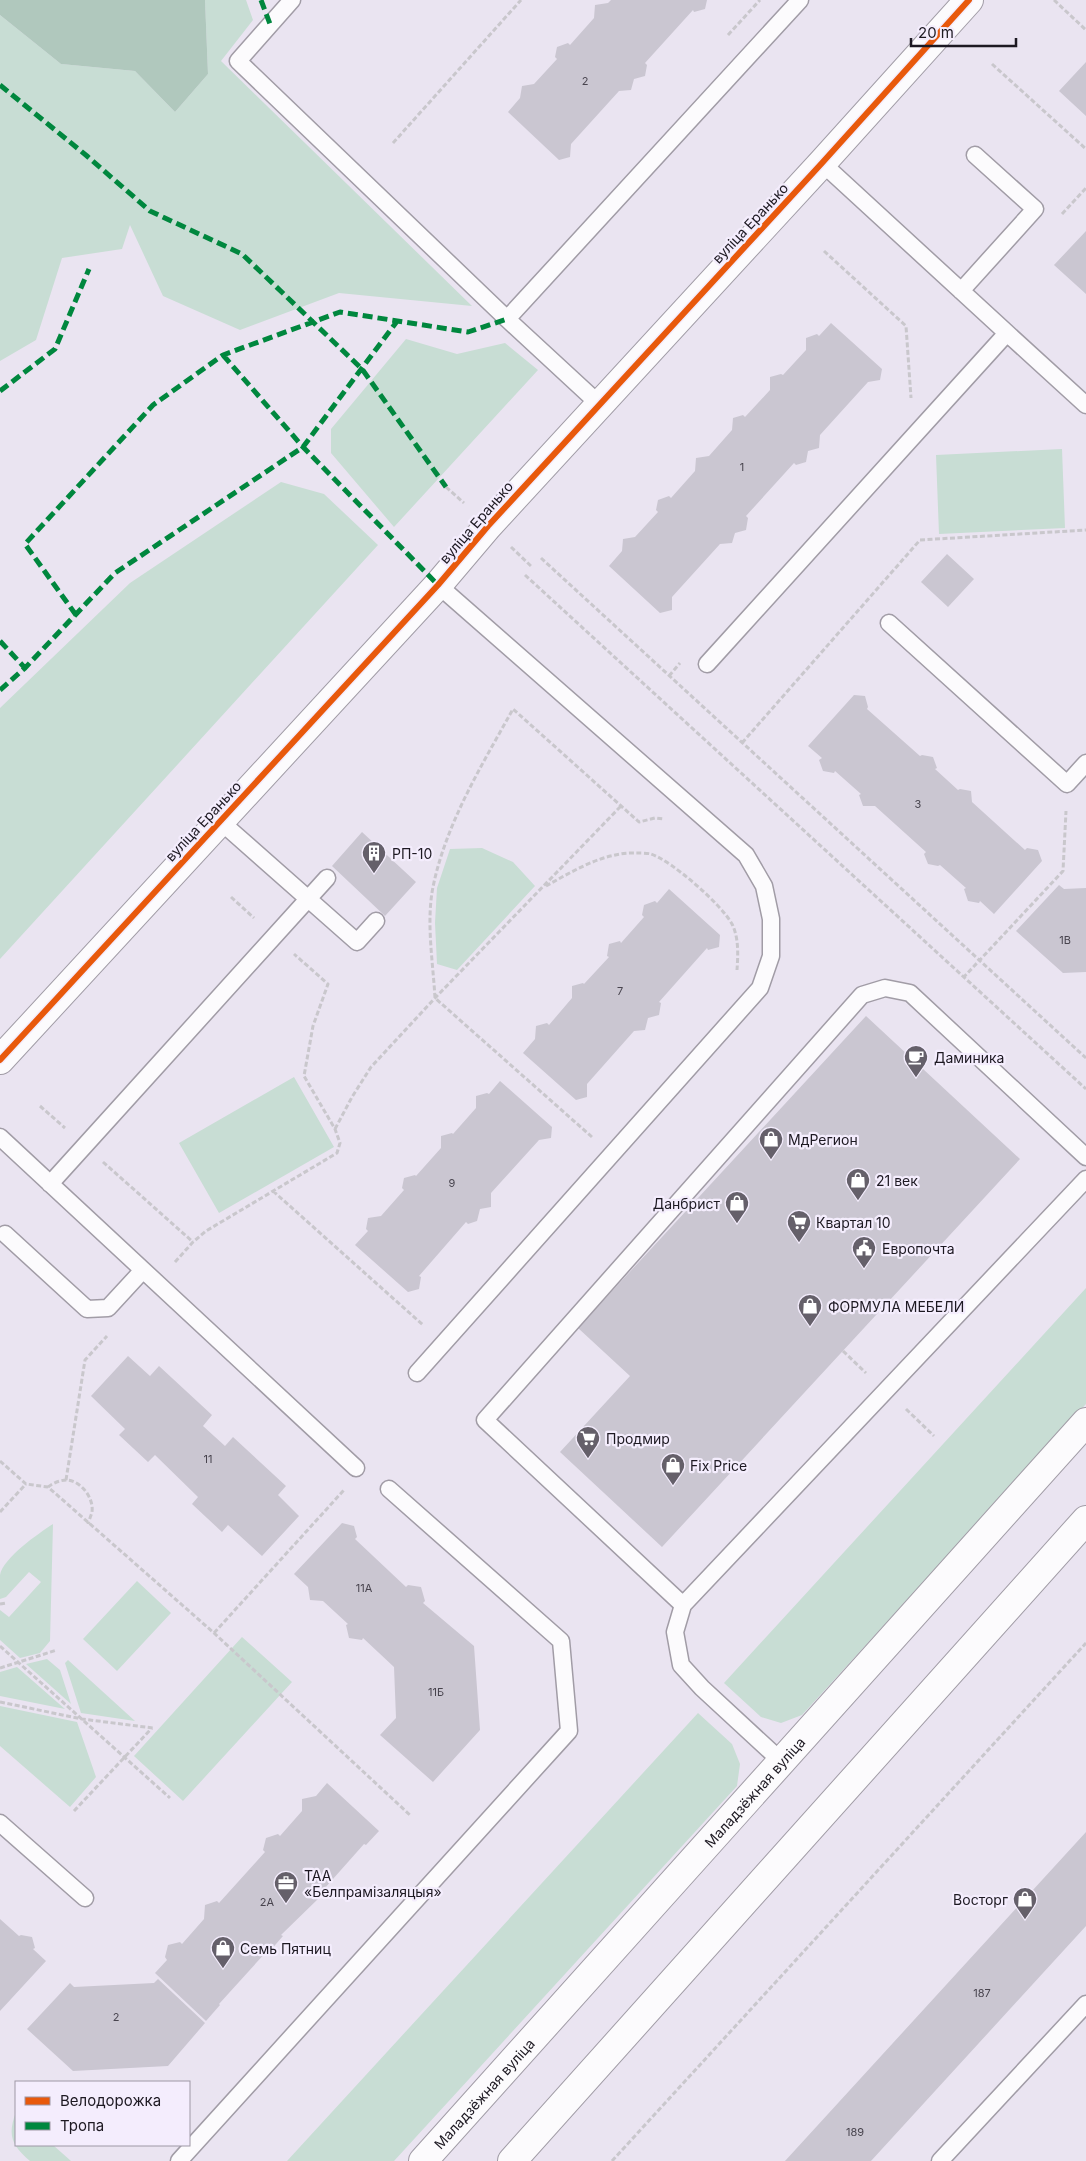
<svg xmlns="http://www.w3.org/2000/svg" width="1086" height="2161" font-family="Inter,sans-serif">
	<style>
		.green { fill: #c8ddd4 }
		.forest { fill: #b0c8bd }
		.building { fill: #cac6d1 }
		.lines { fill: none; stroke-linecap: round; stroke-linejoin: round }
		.service-casing { stroke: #a19ca6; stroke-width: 19 }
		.minor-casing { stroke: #a19ca6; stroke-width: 30 }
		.secondary-casing { stroke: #a19ca6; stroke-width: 30 }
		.path { stroke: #c9c7cc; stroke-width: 3; stroke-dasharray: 5 2.5; stroke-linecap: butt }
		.service { stroke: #fcfbfd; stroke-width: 16 }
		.minor { stroke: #fcfbfd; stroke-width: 28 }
		.secondary { stroke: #fcfbfd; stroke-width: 28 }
		.quiet { stroke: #00873e; stroke-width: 5; stroke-dasharray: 10 5; stroke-linecap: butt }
		.cycleway-casing { stroke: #f4edfd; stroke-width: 9 }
		.cycleway { stroke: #e8590c; stroke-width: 6 }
		.labels { text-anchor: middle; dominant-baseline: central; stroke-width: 4.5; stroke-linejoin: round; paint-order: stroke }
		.number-label { font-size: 11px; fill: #48444e }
		.street-label { font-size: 14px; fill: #1d1922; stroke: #f4edfd }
		.poi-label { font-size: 14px; fill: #1d1922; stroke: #f4edfd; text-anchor: start }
	</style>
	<rect width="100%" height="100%" fill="#eae4f1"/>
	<path class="green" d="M205 0H246L253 20 221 61 472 306 339 293 240 330 163 296 130 225 122 249 62 258 36 340 0 361V15L61 64 135 71 175 112 208 74Z
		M406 339 457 354 505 343 538 370 394 527 331 453V429Z
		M1062 449 1065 528 939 534 936 455Z
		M281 482 324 494 378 545 0 959V708L130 583Z
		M482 848 513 862 535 886 457 970 437 964 435 923 437 888 450 849Z
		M294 1077 334 1147 219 1213 179 1143Z
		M1086 1288V1404L802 1715 781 1723 761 1717 724 1683Z
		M53 1524 50 1641 40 1653 20 1658 0 1640V1610L9 1617 41 1582 29 1572 6 1597 0 1599C0 1591 0 1582 0 1575 3 1558 39 1533 53 1524Z
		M137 1581 171 1613 117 1671 83 1639Z
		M242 1637 292 1682 183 1801 134 1756Z
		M47 1659 60 1670 71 1704 26 1664Z
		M68 1660 135 1721 81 1713 65 1663Z
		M17 1667 65 1709 0 1696V1672Z
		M0 1706 77 1722 96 1777 70 1807 0 1746Z
		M698 1713 732 1744 740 1764 737 1786 394 2161H287Z
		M16 2112V2145H53L71 2161H30C12 2145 7 2136 16 2112Z"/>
	<path class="forest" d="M0 0H205L208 74 175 112 135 71 61 64 0 15Z"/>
	<path class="building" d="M611 0H707L705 9 694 12 693 10 645 63 647 65 645 76 634 79 631 90 619 91 571 144 570 157 559 160 508 112 520 98 522 86 534 84 557 59 555 57 557 47 568 43 570 45 594 18 595 5 608 3Z
		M1086 62V116L1059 91Z
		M1086 231V294L1054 265Z
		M831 323 882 369 880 380 868 382 820 435 819 448 808 451 806 462 796 465 794 463 746 516 748 518 746 530 735 533 732 543 720 544 672 597V610L660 613 609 566 622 551 623 539 635 537 658 512 656 510 658 500 669 496 671 498 695 471 696 458 709 456 732 430 733 418 743 415 745 417 770 390V377L781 374 783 375 806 350V338L817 334 819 336Z
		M947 554 974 579 948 607 921 582Z
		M854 695 865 696 868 707 867 709 920 756 922 755 933 757 937 768 935 769 958 790 960 789 971 791 972 802 1025 850 1027 848 1038 850 1042 861 994 914 980 901 979 903 968 901 964 889 966 888 940 865 938 866 928 864 924 854 926 852 875 806H863L859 795 861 794 835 771 834 773 823 771 819 760 822 758 808 746Z
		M362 832 416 882 385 916 332 866Z
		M1059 885 1064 889 1086 888V972L1063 973 1016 931Z
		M669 889 720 935 719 947 708 950 707 948 659 1002 661 1003 659 1015 648 1018 645 1030 634 1031 587 1084V1097L576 1100 523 1053 535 1039 536 1026 547 1023 549 1025 572 998V986L583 983 584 984 609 957 607 956 609 944 620 941 621 943 644 917 642 915 644 905 655 901 657 903Z
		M866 1016 1020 1159 662 1547 560 1452 630 1376 578 1328Z
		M500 1081 552 1127 551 1138 539 1140 491 1193V1207L480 1209 477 1221 468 1224 466 1222 419 1276 421 1277 419 1289 408 1292 355 1245 368 1231 366 1229 368 1218 381 1216 404 1190 402 1188 404 1178 415 1175 416 1176 441 1148V1136L452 1133 453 1134 476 1108V1096L487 1093 489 1094Z
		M128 1356 150 1376 159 1366 212 1415 203 1426 225 1446 233 1437 286 1486 278 1495 299 1516 262 1556 228 1525 222 1532 192 1504 198 1497 155 1455 148 1462 119 1435 125 1429 91 1396Z
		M342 1523 354 1526 357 1537 355 1539 406 1587 408 1585 421 1587 425 1601 423 1603 474 1646 480 1730 433 1782 380 1735 396 1718 394 1667 363 1638 362 1640 349 1638 346 1625 348 1624 323 1601 310 1600 308 1587 294 1574Z
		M327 1783 379 1831 366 1845 364 1844 317 1897 319 1898 281 1935 283 1936 269 1952 267 1951 219 2004 220 2005 206 2021 155 1973 167 1960 165 1957 168 1945 180 1942 182 1944 204 1919 205 1905 217 1901 219 1903 265 1852 263 1850 266 1838 278 1834 280 1836 302 1811V1799L316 1796Z
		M1086 1832V1926L871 2161H785Z
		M0 1919 19 1936 21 1935 32 1937 35 1948 33 1949 46 1961 0 2011Z
		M158 1979 205 2023 168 2066 73 2071 27 2029 70 1983 74 1987 154 1983Z"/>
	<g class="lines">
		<g class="service-casing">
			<path id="service" d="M292 0 238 61 507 319 599 404
				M822 163 1007 333
				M961 291 1035 209 975 155
				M507 319 800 0
				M889 623 1067 784 1086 763
				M707 664 1007 333 1086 405
				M220 821 357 942 376 921
				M0 1137 356 1468
				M50 1184 327 878
				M5 1234 87 1309 108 1308 143 1270
				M417 1373 760 988 771 956V919L764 886 746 855 438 585
				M683 1605 485 1420 862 995 885 988 910 993 1086 1157
				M781 1761 702 1688 681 1665 675 1632 683 1605 1086 1179
				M0 1823 85 1898
				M179 2161 569 1731 561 1641 389 1489
				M940 2161 1086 2004"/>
		</g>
		<g class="minor-casing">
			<path id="minor" d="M0 1060 438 585 488 526 822 163 969 0"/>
		</g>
		<g class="secondary-casing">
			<g id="secondary">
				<path id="s1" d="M423 2161 1086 1422"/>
				<path d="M512 2161 1086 1520"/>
			</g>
		</g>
		<path class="path" d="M1054 0 1086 30
			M728 35 760 0
			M992 64 1086 149
			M393 143 521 0
			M1062 214 1086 188
			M824 251 906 326 911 398
			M446 487 464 503
			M511 547 532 567
			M541 558 1086 1058
			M525 575 1086 1089
			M669 676 680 663
			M742 743 920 540 1086 530
			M546 886C573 871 604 852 636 853 640 853 647 853 651 854 672 861 722 905 732 924 739 938 738 955 737 970
			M231 897 254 918
			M963 978 1063 871 1066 811
			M40 1106 65 1128
			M335 1129 352 1097 371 1067 435 998 621 806
			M592 1137 435 998C433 962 426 922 433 887 446 823 482 765 513 709L639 822 655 818 664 819
			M103 1162 193 1242
			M273 1191 423 1325
			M175 1262 193 1242 206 1231 337 1153 340 1143 335 1129 304 1076 313 1026 328 984 294 954
			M843 1351 866 1373
			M906 1409 934 1436
			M0 1461 26 1484 48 1487 214 1633 411 1816
			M66 1480 85 1360 107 1336
			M48 1487C53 1483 60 1480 67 1480 81 1481 94 1498 92 1512 91 1516 89 1520 88 1524
			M0 1512 26 1484
			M0 1604 6 1603
			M214 1633 344 1490
			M0 1646 170 1798
			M0 1668 57 1650
			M0 1702 82 1719 153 1728
			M74 1811 152 1728
			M612 2161 1086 1643"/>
		<use href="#service" class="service"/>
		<use href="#minor" class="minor"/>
		<use href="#secondary" class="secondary"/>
		<path class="quiet" d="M261 0 270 24
			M0 85 87 156 150 211 242 254 362 369 446 487
			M223 355 303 447 438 585
			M0 391 55 349 89 269
			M76 615 25 544 153 405 223 355 340 312 468 332 507 319
			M0 641 25 668
			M0 690 25 668 115 573 303 447 398 320"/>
		<g class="cycleway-casing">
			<path id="cycleway" d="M0 1060 438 585 488 526 822 163 969 0"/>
		</g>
		<use href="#cycleway" class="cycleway"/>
	</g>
	<defs>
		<g id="building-pin" transform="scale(1.25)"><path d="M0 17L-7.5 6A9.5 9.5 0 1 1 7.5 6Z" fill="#65606a" stroke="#f4edfd"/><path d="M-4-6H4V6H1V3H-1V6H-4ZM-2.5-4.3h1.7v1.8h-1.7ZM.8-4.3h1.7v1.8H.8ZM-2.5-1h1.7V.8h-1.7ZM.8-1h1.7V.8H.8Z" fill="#fff"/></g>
		<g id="cafe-pin" transform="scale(1.25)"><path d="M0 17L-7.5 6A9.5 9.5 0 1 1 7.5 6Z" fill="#65606a" stroke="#f4edfd"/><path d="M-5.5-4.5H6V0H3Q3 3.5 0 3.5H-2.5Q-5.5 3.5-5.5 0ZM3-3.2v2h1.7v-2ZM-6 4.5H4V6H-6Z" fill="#fff"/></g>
		<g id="shop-pin" transform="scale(1.25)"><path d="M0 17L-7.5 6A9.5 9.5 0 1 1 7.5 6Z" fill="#65606a" stroke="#f4edfd"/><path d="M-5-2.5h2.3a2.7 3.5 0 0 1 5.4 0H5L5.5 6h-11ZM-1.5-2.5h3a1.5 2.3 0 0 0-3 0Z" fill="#fff"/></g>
		<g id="supermarket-pin" transform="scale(1.25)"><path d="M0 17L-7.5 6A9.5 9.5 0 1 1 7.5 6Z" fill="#65606a" stroke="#f4edfd"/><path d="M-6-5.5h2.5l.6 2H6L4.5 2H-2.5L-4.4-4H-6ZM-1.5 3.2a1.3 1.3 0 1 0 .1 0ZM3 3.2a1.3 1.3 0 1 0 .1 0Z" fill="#fff"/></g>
		<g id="civic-pin" transform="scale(1.25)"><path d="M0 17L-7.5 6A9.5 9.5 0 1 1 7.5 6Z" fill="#65606a" stroke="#f4edfd"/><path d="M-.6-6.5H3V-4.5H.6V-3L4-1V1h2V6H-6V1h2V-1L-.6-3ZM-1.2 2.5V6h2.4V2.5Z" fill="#fff"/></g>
		<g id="office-pin" transform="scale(1.25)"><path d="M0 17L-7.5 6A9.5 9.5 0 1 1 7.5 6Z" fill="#65606a" stroke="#f4edfd"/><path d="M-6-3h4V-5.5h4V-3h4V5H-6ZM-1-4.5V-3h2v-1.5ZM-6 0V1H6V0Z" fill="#fff"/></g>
	</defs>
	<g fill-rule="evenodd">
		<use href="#building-pin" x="374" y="853"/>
		<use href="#cafe-pin" x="916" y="1057"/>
		<use href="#shop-pin" x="771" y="1139"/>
		<use href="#shop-pin" x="858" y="1180"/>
		<use href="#shop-pin" x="737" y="1203"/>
		<use href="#supermarket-pin" x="799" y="1222"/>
		<use href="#civic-pin" x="864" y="1248"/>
		<use href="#shop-pin" x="810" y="1306"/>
		<use href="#supermarket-pin" x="588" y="1438"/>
		<use href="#shop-pin" x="673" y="1465"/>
		<use href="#office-pin" x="286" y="1883"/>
		<use href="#shop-pin" x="1025" y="1899"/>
		<use href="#shop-pin" x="223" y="1948"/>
	</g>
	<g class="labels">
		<g class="number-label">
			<text x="585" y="81">2</text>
			<text x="742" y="467">1</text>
			<text x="918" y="804">3</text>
			<text x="1065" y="940">1В</text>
			<text x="620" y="991">7</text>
			<text x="452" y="1183">9</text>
			<text x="208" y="1459">11</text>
			<text x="364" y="1588">11А</text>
			<text x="436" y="1692">11Б</text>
			<text x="267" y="1902">2А</text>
			<text x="982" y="1993">187</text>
			<text x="116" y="2017">2</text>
			<text x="855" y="2132">189</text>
		</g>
		<g class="street-label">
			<text transform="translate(750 223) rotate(-47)">вуліца Еранько</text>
			<text transform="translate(476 522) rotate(-49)">вуліца Еранько</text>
			<text transform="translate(203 821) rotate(-47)">вуліца Еранько</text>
			<text stroke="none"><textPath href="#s1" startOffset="496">Маладзёжная вуліца</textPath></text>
			<text stroke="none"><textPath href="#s1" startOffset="91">Маладзёжная вуліца</textPath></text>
		</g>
		<g class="poi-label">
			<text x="392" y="853">РП-10</text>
			<text x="934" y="1057">Даминика</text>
			<text x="788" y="1139">МдРегион</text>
			<text x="876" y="1180">21 век</text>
			<text x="720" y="1203" text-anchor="end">Данбрист</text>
			<text x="816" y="1222">Квартал 10</text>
			<text x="882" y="1248">Европочта</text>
			<text x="828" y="1306">ФОРМУЛА МЕБЕЛИ</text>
			<text x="606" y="1438">Продмир</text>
			<text x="690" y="1465">Fix Price</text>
			<text x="304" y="1875">ТАА<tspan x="304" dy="16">«Белпрамізаляцыя»</tspan></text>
			<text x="1008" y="1899" text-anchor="end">Восторг</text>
			<text x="240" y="1948">Семь Пятниц</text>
		</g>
	</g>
	<rect x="15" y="2081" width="175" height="65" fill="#f4edfd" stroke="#9e98a5"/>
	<rect x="25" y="2097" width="25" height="8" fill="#e8590c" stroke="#9e98a5"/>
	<text x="60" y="2106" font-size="15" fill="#1d1922">Велодорожка</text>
	<rect x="25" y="2122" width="25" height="8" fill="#00873e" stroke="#9e98a5"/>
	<text x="60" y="2131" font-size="15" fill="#1d1922">Тропа</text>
	<path d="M911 38v8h105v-8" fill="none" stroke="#1d1922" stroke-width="2.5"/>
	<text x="918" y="38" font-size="15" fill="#1d1922" stroke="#f4edfd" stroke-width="4" paint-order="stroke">20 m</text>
</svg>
